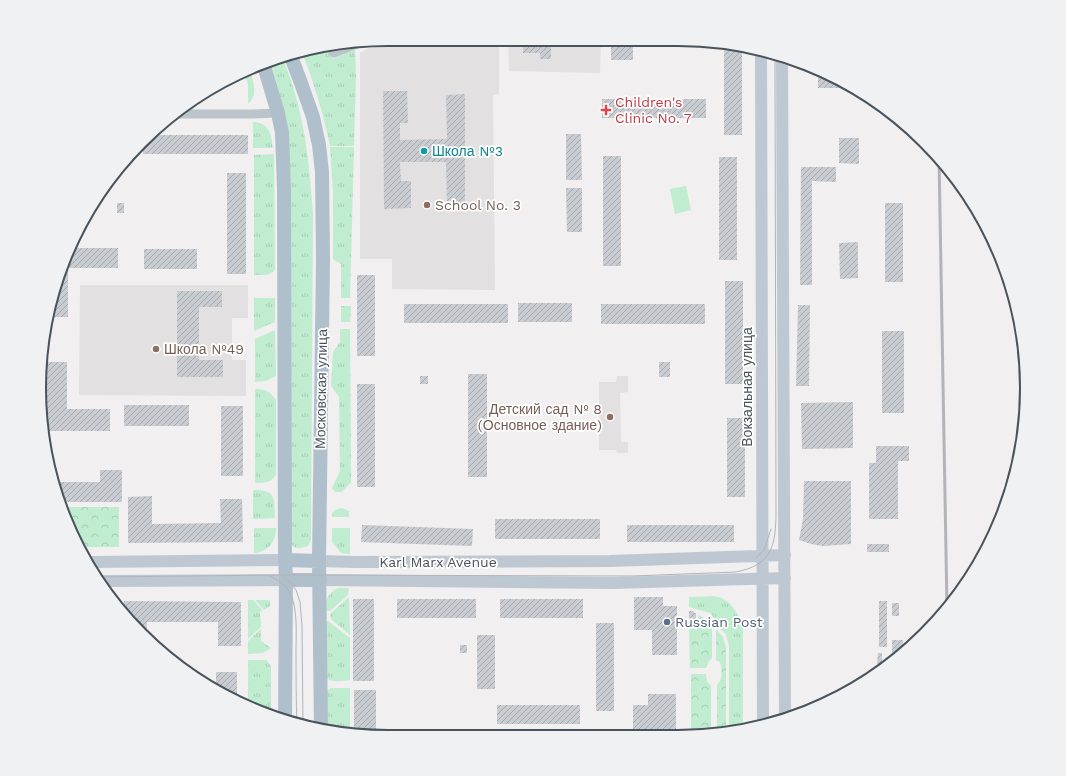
<svg xmlns="http://www.w3.org/2000/svg" width="1066" height="776" font-family="'Work Sans',sans-serif">
	<style>
		.education { fill: #e2e0e0 }
		.grass { fill: url(#grass-tufts) }
		.forest { fill: url(#forest-crowns) }
		.park { fill: #c0ecd0 }
		.building { fill: url(#building-hatch) }
		.lines { fill: none; stroke-linecap: round; stroke-linejoin: round }
		.minor { stroke: #bbc4cb; stroke-width: 9 }
		.secondary { stroke: #bec8d2; stroke-width: 12 }
		.primary { stroke: #b0bfcc; stroke-width: 14 }
		.tram { stroke: #b2b4b9; stroke-width: 1 }
		.rail { stroke: #b2b4b9; stroke-width: 3 }
		.health-dot { fill: #e0444e; stroke: #fff; stroke-width: 1.5 }
		.culture-dot { fill: #0f9aa8; stroke: #fff; stroke-width: 1.5 }
		.education-dot { fill: #8d6e63; stroke: #fff; stroke-width: 1.5 }
		.service-dot { fill: #5c6f8a; stroke: #fff; stroke-width: 1.5 }
		.labels { text-anchor: middle; dominant-baseline: central; stroke-width: 3.5; stroke-linejoin: round; paint-order: stroke }
		.health-label { font-size: 14px; fill: #be3a42; stroke: #fff; text-anchor: start }
		.culture-label { font-size: 14px; fill: #0d838f; stroke: #fff; text-anchor: start }
		.education-label { font-size: 14px; fill: #785e54; stroke: #fff; text-anchor: start }
		.street-label { font-size: 14px; fill: #48535b; stroke: #fff }
		.service-label { font-size: 14px; fill: #4e5e75; stroke: #fff; text-anchor: start }
		.rim { fill: none; stroke: #48535b; stroke-width: 2 }
	</style>
	<defs>
		<pattern id="grass-tufts" width="24" height="20" patternUnits="userSpaceOnUse"><rect width="24" height="20" fill="#c0ecd0"/><path d="M3 7l-1-3M5 7V3M7 7l1-3M15 17l-1-3M17 17v-4M19 17l1-3" fill="none" stroke="#a6ccb5"/></pattern>
		<pattern id="forest-crowns" width="20" height="18" patternUnits="userSpaceOnUse"><rect width="20" height="18" fill="#c0ecd0"/><path d="M2 6a3 3 0 1 1 6 0M12 15a3 3 0 1 1 6 0" fill="none" stroke="#a6ccb5"/></pattern>
		<pattern id="building-hatch" width="6" height="6" patternUnits="userSpaceOnUse"><rect width="6" height="6" fill="#c9ccd1"/><path d="M-1 1l2-2M0 6l6-6M5 7l2-2" fill="none" stroke="#a5a8ad"/></pattern>
	</defs>
	<rect width="100%" height="100%" fill="#f1efef"/>
	<path class="education" d="M388 39H499V94L493 95 495 290 392 289V259H360V53L383 40Z
		M508 39H601L600 73 509 71Z
		M80 285H248V318H232V360H246V396L79 395Z
		M617 376H628V392L620 393 621 442H628V453H617L616 450H599V382H616Z"/>
	<path class="grass" d="M326 47 333 59 355 49 356 75 354 146H330C323 113 314 82 301 50Z
		M282 58C304 106 309 161 313 213L311 540 308 546C300 549 293 550 290 541L291 186C288 144 284 103 271 63Z
		M250 72C254 83 258 95 248 104V84L244 75Z
		M193 99H199L193 110H181Z
		M253 122C270 123 271 134 273 148H253Z
		M330 147H354L350 298H341V264L333 259V192Z
		M274 154 275 270C270 276 262 275 254 275V155Z
		M254 298H275V322L254 331Z
		M341 306H351L350 322H341Z
		M340 329H350L351 482 342 492H335L332 488 340 471 339 397 331 386 333 352 340 342Z
		M275 330 276 376 266 381 255 382V339Z
		M255 389C265 389 270 391 276 400V475C270 483 264 483 255 483Z
		M253 490C277 490 274 498 275 518L253 519Z
		M342 508 349 511V517H332V513L335 510Z
		M254 528H276C276 542 268 552 254 553Z
		M332 528H350V554L341 553 332 542Z
		M338 588H349L348 595 330 611H324C325 601 328 593 338 588Z
		M349 597 350 635 331 619 330 614Z
		M689 597C699 597 709 596 718 597 731 599 740 617 743 628V729L729 732V646L726 634 717 626 715 619 710 613 689 607Z
		M248 600H253L262 610 260 612 261 627 248 639Z
		M255 600H270V606L264 610Z
		M324 621H328L350 638V680C342 681 332 683 326 678Z
		M261 629V641L271 648 263 653 248 654V641Z
		M248 660H266L271 666V715L248 706Z
		M331 688H350V734L325 730 326 691Z"/>
	<path class="forest" d="M62 507H119V547H81L66 522Z
		M699 615 708 621 712 629V658L709 661 706 668H690L689 619H698Z
		M716 629 723 637 726 647V733L717 734V685C723 679 722 670 720 662L716 660Z
		M691 674H706L707 681 711 686V734H691Z"/>
	<path class="park" d="M686 186 691 210 675 214 670 189Z"/>
	<path class="building" d="M523 39 551 40V59H540V53H523Z
		M611 39H633V60H611Z
		M724 44 742 45V135H724Z
		M818 73 839 81V88H818Z
		M383 91H407L408 123H400V140L447 139 446 95 465 94V205H447L446 162H400L401 181H411V208L384 209Z
		M602 99H706V118H602Z
		M566 134H581L582 180H566Z
		M151 135H248V154H143V142Z
		M839 138H859V164L839 163Z
		M603 156H621V266H603Z
		M719 157H737V260H719Z
		M801 167H836V182L812 181V285H800Z
		M227 173H246V274H227Z
		M566 188H582V232H567Z
		M117 203H124V213H117Z
		M885 203H903V282H885Z
		M858 242V278L840 279 839 243Z
		M70 248H118V268H68V317H47L64 265H68V255Z
		M144 249H197V269H144Z
		M357 275H375V356H357Z
		M725 281H743V384H725Z
		M177 291H222V307H199V360H223V377H177Z
		M518 303H572V322H518Z
		M404 304H508V323H404Z
		M601 304H705V324H601Z
		M798 305H810L809 386H796Z
		M882 331H904V413H882Z
		M46 362H67V409H110V431H46Z
		M659 362H670V377H659Z
		M468 374H487V477H468Z
		M420 376H428V384H420Z
		M357 384H375V487H357Z
		M853 402V448L802 449 801 403Z
		M124 405H189V426H124Z
		M221 406H243V476H221Z
		M727 418H745V497H727Z
		M876 446H909V461H898V519H869V463H876Z
		M100 470H122V502H60L55 482H100Z
		M804 481H851V544L823 546 811 544 799 540 803 519Z
		M152 496V524L221 523 220 499H242L243 542 128 543V497Z
		M495 519H600V539H495Z
		M362 525 473 529 472 546 361 542Z
		M627 525H734V542H627Z
		M867 544H889V552H867Z
		M634 597H663V606H677V655H652V630H634Z
		M353 599H374V681H353Z
		M397 599H476V618H397Z
		M500 599H583V618H500Z
		M124 601 241 602V646H218V622H147L146 638 125 618 124 615Z
		M879 601H887V647H879Z
		M892 603H899V616H892Z
		M689 611H694V613H696V619H689Z
		M596 623H614V711H596Z
		M477 635H495V689H477Z
		M892 640H903V653L895 659H892Z
		M460 645H467V653H460Z
		M878 653H882V664H877Z
		M216 672H237V702L216 690Z
		M354 690H376V736L354 734Z
		M648 694H676V734L633 735V705H648Z
		M497 705H580V724H497Z
		M594 733H612V735H594Z"/>
	<g class="lines">
		<path class="minor" d="M331 47 334 53 359 43
			M176 114H252L278 113"/>
		<path class="secondary" d="M761 51 763 723
			M782 59 785 718
			M319 561 356 562 610 561 785 555
			M91 562 285 560
			M320 580 614 583 785 578
			M102 581 286 580"/>
		<path class="primary" d="M290 54 301 83 313 117 319 145 322 172 323 259 319 561 321 729
			M264 66 278 113 282 133 284 188 285 560 286 578 285 720
			M285 560 319 561
			M286 580H320"/>
		<path class="tram" d="M756 558 764 550 771 529
			M280 575 290 582 296 590 300 602 302 626 303 726
			M269 576C278 579 286 586 290 593 298 608 296 634 296 651 296 676 296 700 297 725
			M100 577 282 575 632 576 736 572C770 565 775 549 776 517L775 57"/>
		<path class="rail" d="M939 157 947 609"/>
	</g>
	<path class="health-dot" d="M604 104h4v4h4v4h-4v4h-4v-4h-4v-4h4z"/>
	<circle class="culture-dot" cx="424" cy="151" r="4"/>
	<g class="education-dot">
		<circle cx="427" cy="205" r="4"/>
		<circle cx="156" cy="349" r="4"/>
		<circle cx="610" cy="417" r="4"/>
	</g>
	<circle class="service-dot" cx="667" cy="622" r="4"/>
	<g class="labels">
		<g class="health-label">
			<text x="615" y="102">Children's<tspan x="615" dy="16">Clinic No. 7</tspan></text>
		</g>
		<g class="culture-label">
			<text x="432" y="151">Школа №3</text>
		</g>
		<g class="education-label">
			<text x="435" y="205">School No. 3</text>
			<text x="164" y="349">Школа №49</text>
			<text x="602" y="409" text-anchor="end">Детский сад № 8<tspan x="602" dy="16">(Основное здание)</tspan></text>
		</g>
		<g class="street-label">
			<text transform="translate(747 387) rotate(-90)">Вокзальная улица</text>
			<text transform="translate(321 389) rotate(-89)">Московская улица</text>
			<text x="438" y="562">Karl Marx Avenue</text>
		</g>
		<g class="service-label">
			<text x="675" y="622">Russian Post</text>
		</g>
	</g>
	<path d="M0 0H1066V776H0ZM388 46H678A342 342 0 0 1 1020 388V388A342 342 0 0 1 678 730H388A342 342 0 0 1 46 388V388A342 342 0 0 1 388 46Z" fill="#f0f1f2" fill-rule="evenodd"/>
	<path class="rim" d="M388 46H678A342 342 0 0 1 1020 388V388A342 342 0 0 1 678 730H388A342 342 0 0 1 46 388V388A342 342 0 0 1 388 46Z"/>
</svg>
